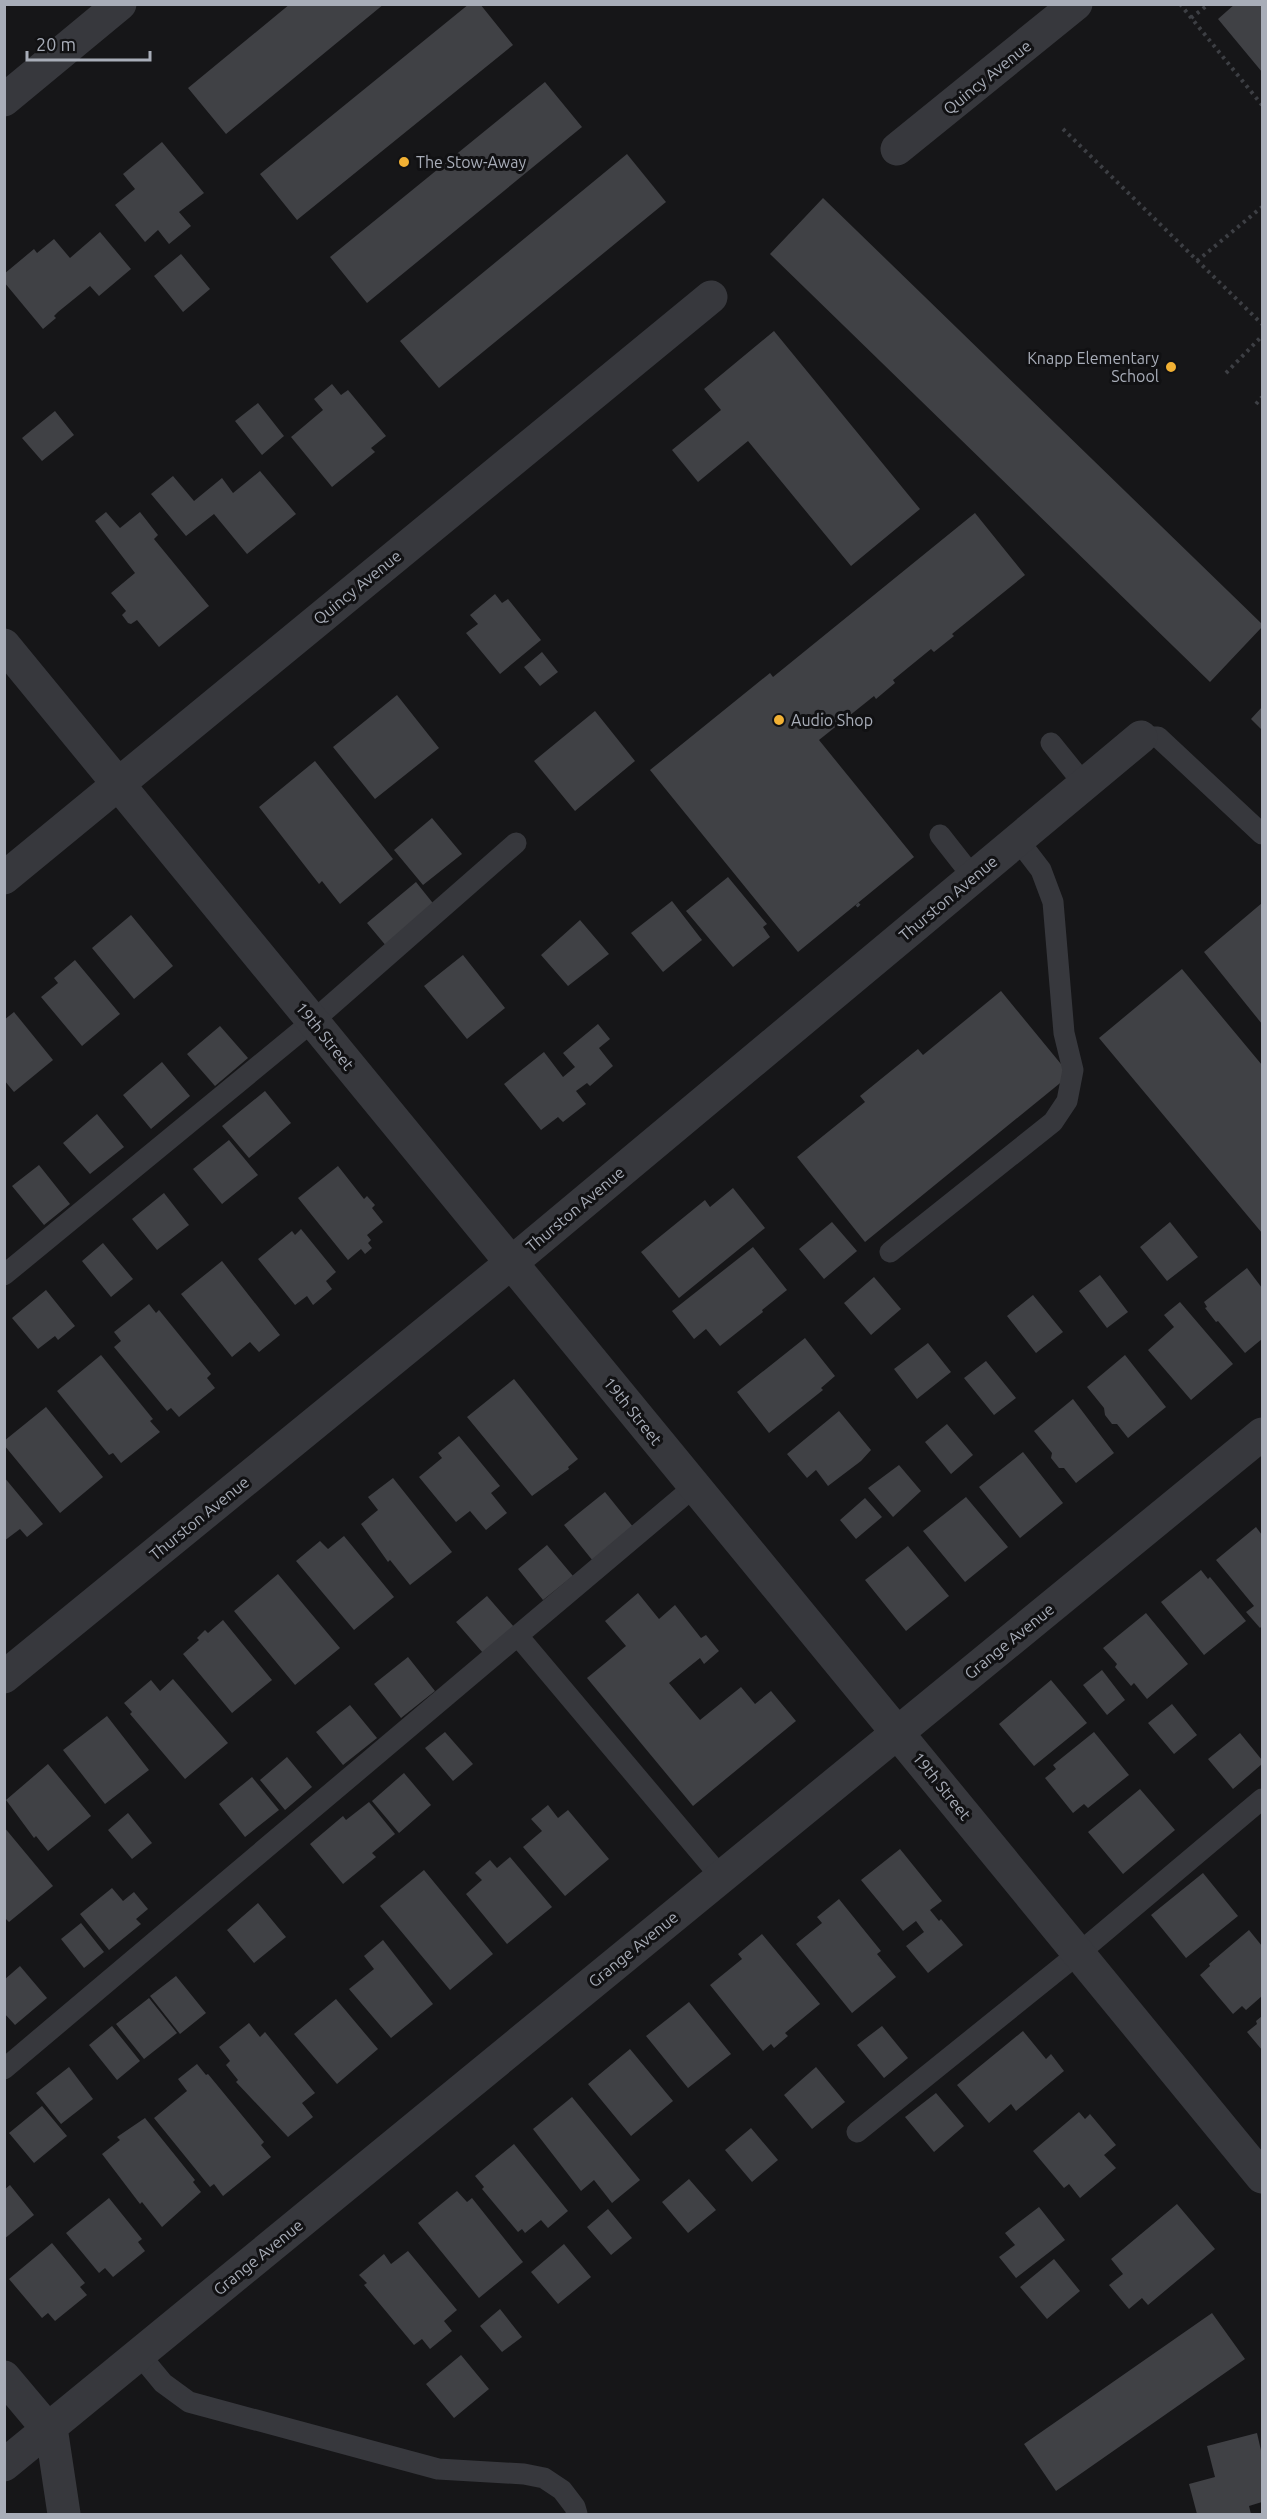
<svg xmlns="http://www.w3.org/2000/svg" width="1267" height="2519" font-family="Ubuntu,sans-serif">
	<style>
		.building { fill: #404145 }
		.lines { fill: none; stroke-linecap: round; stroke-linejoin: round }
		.path { stroke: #3d3f44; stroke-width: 4; stroke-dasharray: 3 4.5; stroke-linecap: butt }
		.service { stroke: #37383d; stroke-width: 21 }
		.minor { stroke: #37383d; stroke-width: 33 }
		.poi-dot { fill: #f2b134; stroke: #111113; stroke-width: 2 }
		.labels { text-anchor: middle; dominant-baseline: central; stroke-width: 6; stroke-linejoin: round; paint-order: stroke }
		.street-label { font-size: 16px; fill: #a8adb8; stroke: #111113 }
		.poi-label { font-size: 16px; fill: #a8adb8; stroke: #111113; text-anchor: start }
	</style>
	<rect width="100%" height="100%" fill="#161618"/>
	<path class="building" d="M290 4H384L226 134 188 88Z
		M469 4H480L513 45 297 220 260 174Z
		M1235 4H1262V72L1218 19Z
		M545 82 582 127 367 303 330 257Z
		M162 142 204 193 179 212 191 226 169 244 158 230 145 242 115 205 135 189 123 174Z
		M627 154 666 202 439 388 400 341Z
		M823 198 1262 624V627L1210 682 770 254Z
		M100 232 131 269 99 296 90 286 58 312 54 316 56 318 43 329 4 282V274L34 249 37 253 54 239 70 258Z
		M181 254 210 289 183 312 154 276Z
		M774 331 920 509 851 566 748 441 698 482 672 450 721 410 704 389Z
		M332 384 341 395 348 390 386 436 371 448 375 452 332 487 291 437 323 410 314 399Z
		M258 403 284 436 262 455 235 421Z
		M55 411 74 435 42 461 22 438Z
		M260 471 296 514 247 554 214 514 186 536 151 494 173 476 194 501 222 478 233 493Z
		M106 512 120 528 140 512 158 535 154 539 209 606 159 647 137 620 131 624 128 623 122 615 126 611 111 593 135 573 95 521Z
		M975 513 1025 575 952 634 954 636 934 652 931 649 893 680 895 683 876 699 874 696 819 740 914 857 798 952 650 770 770 673 773 677Z
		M495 594 502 603 508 599 541 640 500 674 466 633 478 624 470 615Z
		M542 652 558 672 540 686 524 667Z
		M397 695 439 748 375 799 333 747Z
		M1262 707V730L1251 719Z
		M595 711 635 761 575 811 534 761Z
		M315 761 393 859 340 904 322 881 319 884 259 807Z
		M432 818 462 854 423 885 394 850Z
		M728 877 767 924 763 927 770 937 733 967 686 911Z
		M416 882 436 907 387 947 367 923Z
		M672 901 702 940 663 972 631 933Z
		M1262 903V1024L1204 952Z
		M131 915 173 966 134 999 92 948Z
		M580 920 609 954 568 986 541 955Z
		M463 955 505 1008 467 1039 424 986Z
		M75 960 120 1014 82 1046 41 997 58 983 54 978Z
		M1182 969 1262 1065V1233L1099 1038Z
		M1001 991 1070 1075 865 1242 797 1157 865 1102 860 1096 918 1049 923 1055Z
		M14 1012 53 1060 14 1092 4 1080V1020Z
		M598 1024 610 1039 599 1048 613 1066 590 1086 587 1083 576 1091 586 1104 563 1122 558 1117 541 1130 504 1084 544 1052 563 1077 575 1067 563 1053Z
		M220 1026 248 1058 215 1086 187 1054Z
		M162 1062 190 1096 151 1129 123 1095Z
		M265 1091 291 1123 249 1158 222 1126Z
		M97 1114 124 1147 90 1174 63 1143Z
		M229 1140 258 1175 222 1204 193 1169Z
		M39 1165 70 1204 44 1225 12 1186Z
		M338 1166 364 1199 367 1196 375 1205 372 1208 383 1222 367 1235 371 1240 368 1243 372 1248 365 1254 361 1249 348 1260 298 1198Z
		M733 1188 765 1228 679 1298 641 1252 705 1200 710 1207Z
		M164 1193 189 1225 157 1250 132 1219Z
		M832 1222 857 1251 824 1279 799 1249Z
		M1170 1222 1198 1257 1167 1281 1140 1247Z
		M301 1229 336 1272 326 1281 332 1289 313 1305 307 1296 295 1305 258 1259 292 1231 295 1235Z
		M103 1243 133 1279 111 1297 82 1261Z
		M753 1247 787 1290 762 1310 763 1312 720 1346 706 1329 694 1339 672 1311Z
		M222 1261 280 1335 259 1352 250 1342 232 1357 181 1294Z
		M1247 1268 1262 1288V1339L1245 1353 1218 1321 1216 1322 1205 1308 1207 1307 1204 1302Z
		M1100 1275 1128 1312 1107 1328 1079 1291Z
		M874 1277 901 1309 871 1335 844 1303Z
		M46 1290 75 1326 58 1340 55 1336 38 1349 12 1318Z
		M1033 1295 1063 1332 1036 1353 1007 1316Z
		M1180 1302 1233 1364 1191 1400 1148 1350 1174 1327 1164 1315Z
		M149 1304 156 1313 159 1310 211 1374 207 1378 215 1388 179 1417 171 1408 167 1411 114 1347 121 1341 114 1332Z
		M805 1338 835 1376 821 1388 823 1390 769 1433 737 1392Z
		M928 1343 951 1372 917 1399 894 1369Z
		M101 1355 153 1419 150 1421 160 1432 121 1463 113 1453 109 1455 57 1391Z
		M1125 1355 1166 1407 1128 1438 1117 1424H1112L1105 1415 1104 1408 1087 1387Z
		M986 1361 1016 1398 994 1415 964 1378Z
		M514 1379 578 1459 568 1467 569 1469 532 1496 467 1417Z
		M1073 1399 1114 1453 1076 1483 1064 1468H1059L1051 1458 1052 1453 1034 1431Z
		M46 1407 103 1477 60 1513 4 1445V1441Z
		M839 1411 871 1450 861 1461 828 1486 816 1470 807 1478 787 1454Z
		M947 1424 973 1455 951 1474 925 1442Z
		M459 1436 500 1486 491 1493 507 1513 486 1530 470 1511 456 1522 419 1477 442 1458 438 1453Z
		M1023 1452 1063 1503 1020 1538 979 1487Z
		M899 1465 921 1491 893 1517 868 1488Z
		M4 1477 43 1524 27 1537 20 1529 4 1541Z
		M393 1478 452 1552 410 1585 390 1560 388 1562 361 1524 378 1510 368 1497Z
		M605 1492 634 1528 593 1561 564 1525Z
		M966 1497 1008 1547 965 1582 923 1531Z
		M865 1498 882 1517 856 1539 840 1520Z
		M1256 1527 1262 1535V1626L1260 1628 1246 1612 1254 1606 1216 1560Z
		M344 1536 394 1597 354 1630 296 1561 320 1541 328 1549Z
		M547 1545 573 1576 543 1600 518 1569Z
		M908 1546 949 1596 906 1631 865 1580Z
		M1201 1570 1208 1579 1210 1577 1246 1621 1204 1655 1161 1602Z
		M278 1574 340 1648 295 1685 234 1611Z
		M638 1593 659 1619 675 1605 701 1638 706 1635 719 1651 704 1664 700 1658 669 1683 700 1720 741 1687 755 1704 771 1691 796 1721 693 1806 587 1678 626 1646 605 1621Z
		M487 1596 514 1627 483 1653 456 1622Z
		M1146 1613 1188 1664 1147 1699 1134 1683 1131 1686 1115 1667 1117 1664 1103 1648Z
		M223 1620 272 1680 232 1713 183 1654 199 1640 197 1638 205 1630 208 1633Z
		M408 1657 435 1691 401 1718 374 1684Z
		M1102 1670 1125 1700 1107 1715 1083 1685Z
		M173 1679 228 1743 185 1779 130 1714 132 1712 124 1703 151 1680 160 1691Z
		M1051 1680 1087 1723 1034 1766 999 1724Z
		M1172 1704 1197 1735 1174 1754 1148 1723Z
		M350 1705 377 1738 343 1765 316 1732Z
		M107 1716 149 1770 105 1804 63 1750Z
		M445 1732 473 1764 453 1781 425 1748Z
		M1094 1732 1129 1775 1088 1808 1084 1804 1073 1813 1045 1778 1056 1769 1053 1765Z
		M1240 1733 1262 1760V1764L1233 1789 1208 1759Z
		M287 1757 312 1787 285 1810 260 1780Z
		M48 1764 91 1816 48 1851 36 1836 34 1838 6 1800Z
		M404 1773 431 1805 399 1833 372 1801Z
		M252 1777 279 1810 245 1837 219 1804Z
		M1140 1789 1175 1830 1123 1874 1088 1832Z
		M369 1802 395 1834 372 1853 376 1857 343 1884 310 1844 343 1816 346 1820Z
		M548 1805 558 1818 568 1810 609 1859 565 1896 523 1847 542 1831 531 1819Z
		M128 1813 152 1843 132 1859 108 1830Z
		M4 1827 53 1886 9 1922 4 1917Z
		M900 1849 942 1901 930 1910 939 1921 941 1919 963 1945 928 1973 906 1946 924 1932 916 1921 903 1931 861 1880Z
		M510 1857 552 1907 507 1944 466 1894 482 1880 475 1873 490 1860 497 1868Z
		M424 1870 493 1954 450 1990 380 1906Z
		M1203 1873 1238 1916 1186 1958 1151 1915Z
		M112 1888 123 1901 134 1892 148 1909 136 1919 141 1924 109 1950 80 1914Z
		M839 1899 881 1951 877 1954 896 1977 852 2013 796 1944 822 1923 817 1917Z
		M258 1903 286 1937 254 1963 227 1930Z
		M81 1923 104 1952 84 1968 61 1939Z
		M1249 1930 1262 1946V1996L1246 2010 1242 2006 1233 2014 1200 1975 1210 1966 1209 1964Z
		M762 1934 820 2004 785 2033 788 2036 774 2048 771 2044 763 2051 710 1985 742 1959 738 1954Z
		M383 1940 433 2004 391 2038 349 1989 374 1969 364 1956Z
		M20 1966 47 1998 15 2025 4 2013V1980Z
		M176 1976 206 2013 180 2034 150 1996Z
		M149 1998 177 2033 144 2059 116 2024Z
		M336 1999 378 2049 337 2084 294 2034Z
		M689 2002 731 2054 688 2088 646 2036Z
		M1262 2016V2050L1247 2032 1257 2024 1256 2021Z
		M249 2023 260 2037 265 2032 315 2093 302 2103 313 2117 288 2137 236 2082 238 2080 226 2065 230 2061 219 2047Z
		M112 2026 140 2061 117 2080 89 2045Z
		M882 2026 908 2058 884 2078 857 2045Z
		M1023 2031 1046 2059 1051 2054 1064 2071 1016 2111 1011 2104 989 2123 957 2085Z
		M630 2049 673 2101 631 2136 588 2084Z
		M197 2064 206 2075 208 2074 264 2142 261 2145 271 2157 223 2196 214 2184 210 2187 154 2118 187 2091 178 2079Z
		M69 2067 93 2099 61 2124 36 2093Z
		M816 2067 845 2102 812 2129 784 2095Z
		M936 2093 964 2126 934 2152 905 2117Z
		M572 2097 640 2180 612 2203 594 2180 581 2191 533 2129Z
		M42 2106 67 2136 34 2163 9 2133Z
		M1079 2112 1085 2119 1090 2114 1116 2145 1104 2155 1116 2168 1080 2198 1069 2184 1064 2188 1033 2151Z
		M145 2118 195 2180 193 2182 201 2192 162 2227 142 2202 140 2204 102 2154 120 2140 117 2137Z
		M751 2128 778 2160 752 2182 725 2150Z
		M514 2144 568 2211 548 2228 541 2220 525 2233 522 2229 518 2232 482 2189 484 2187 475 2176Z
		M689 2179 716 2210 688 2233 662 2202Z
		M10 2185 34 2215 4 2239V2190Z
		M457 2191 467 2202 472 2198 523 2262 479 2298 418 2223Z
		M109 2198 142 2239 138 2242 145 2251 113 2277 105 2268 99 2273 66 2233Z
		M1177 2204 1215 2249 1148 2305 1142 2298 1129 2309 1109 2285 1123 2274 1111 2259Z
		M1039 2207 1065 2240 1016 2278 999 2257 1015 2245 1005 2233Z
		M608 2209 632 2238 611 2255 587 2227Z
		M52 2243 85 2283 80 2287 87 2295 55 2321 48 2313 42 2318 9 2279Z
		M564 2244 591 2277 558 2304 531 2272Z
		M408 2251 457 2310 444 2321 452 2331 430 2349 422 2339 414 2345 364 2285 367 2283 359 2275 384 2254 391 2264Z
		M1054 2259 1080 2291 1047 2319 1020 2287Z
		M500 2309 522 2337 502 2352 480 2326Z
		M1212 2313 1245 2359 1056 2491 1024 2444Z
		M461 2355 489 2389 454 2418 426 2384Z
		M1257 2433 1262 2455V2502L1249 2506 1251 2514H1197L1189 2484 1215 2477 1207 2446Z"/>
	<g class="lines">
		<path class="path" d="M1180 4 1262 105
			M1191 18 1209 4
			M1063 129 1262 324
			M1197 261 1262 207
			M1226 373 1262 336
			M1256 404 1262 397
			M857 904 861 908"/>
		<path class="service" d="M1141 737H1158L1262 834
			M1051 743 1084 784
			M940 835 973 877
			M890 1252 1053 1122 1067 1101 1073 1070 1064 1033 1053 902 1041 870 1018 840
			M4 1275 313 1021 516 843
			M518 1636 721 1877
			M4 2069 695 1486
			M857 2132 1079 1953 1262 1799
			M139 2354 163 2383 189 2402 438 2469 524 2474 544 2478 562 2490 575 2507 577 2514"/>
		<path class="minor" d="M4 100 120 4
			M897 149 1076 4
			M4 645 1262 2177
			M4 878 711 297
			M4 1677 511 1263 1141 737
			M4 2377 52 2434 64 2514
			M4 2465 1262 1434"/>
	</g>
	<g class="poi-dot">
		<circle cx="404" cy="162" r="6"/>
		<circle cx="1171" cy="367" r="6"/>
		<circle cx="779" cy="720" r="6"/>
	</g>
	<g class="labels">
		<g class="street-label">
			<text transform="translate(987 77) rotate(-39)">Quincy Avenue</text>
			<text transform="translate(357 587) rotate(-39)">Quincy Avenue</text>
			<text transform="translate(948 898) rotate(-40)">Thurston Avenue</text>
			<text transform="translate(325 1036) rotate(51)">19th Street</text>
			<text transform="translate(575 1209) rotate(-40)">Thurston Avenue</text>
			<text transform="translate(633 1411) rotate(51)">19th Street</text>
			<text transform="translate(199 1518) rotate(-39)">Thurston Avenue</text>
			<text transform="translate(1009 1641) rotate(-39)">Grange Avenue</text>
			<text transform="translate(942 1786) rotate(51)">19th Street</text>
			<text transform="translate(633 1949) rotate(-39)">Grange Avenue</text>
			<text transform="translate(258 2257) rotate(-39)">Grange Avenue</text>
		</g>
		<g class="poi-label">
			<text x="416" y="162">The Stow-Away</text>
			<text x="1159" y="358" text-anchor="end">Knapp Elementary<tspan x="1159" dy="18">School</tspan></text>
			<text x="791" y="720">Audio Shop</text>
		</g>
	</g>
	<rect width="1267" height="2519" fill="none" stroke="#a8adb8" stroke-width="12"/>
	<path d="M27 51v9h123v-9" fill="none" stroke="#a8adb8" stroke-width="3"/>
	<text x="36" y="51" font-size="18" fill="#a8adb8" stroke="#111113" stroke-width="4.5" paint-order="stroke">20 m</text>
</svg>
